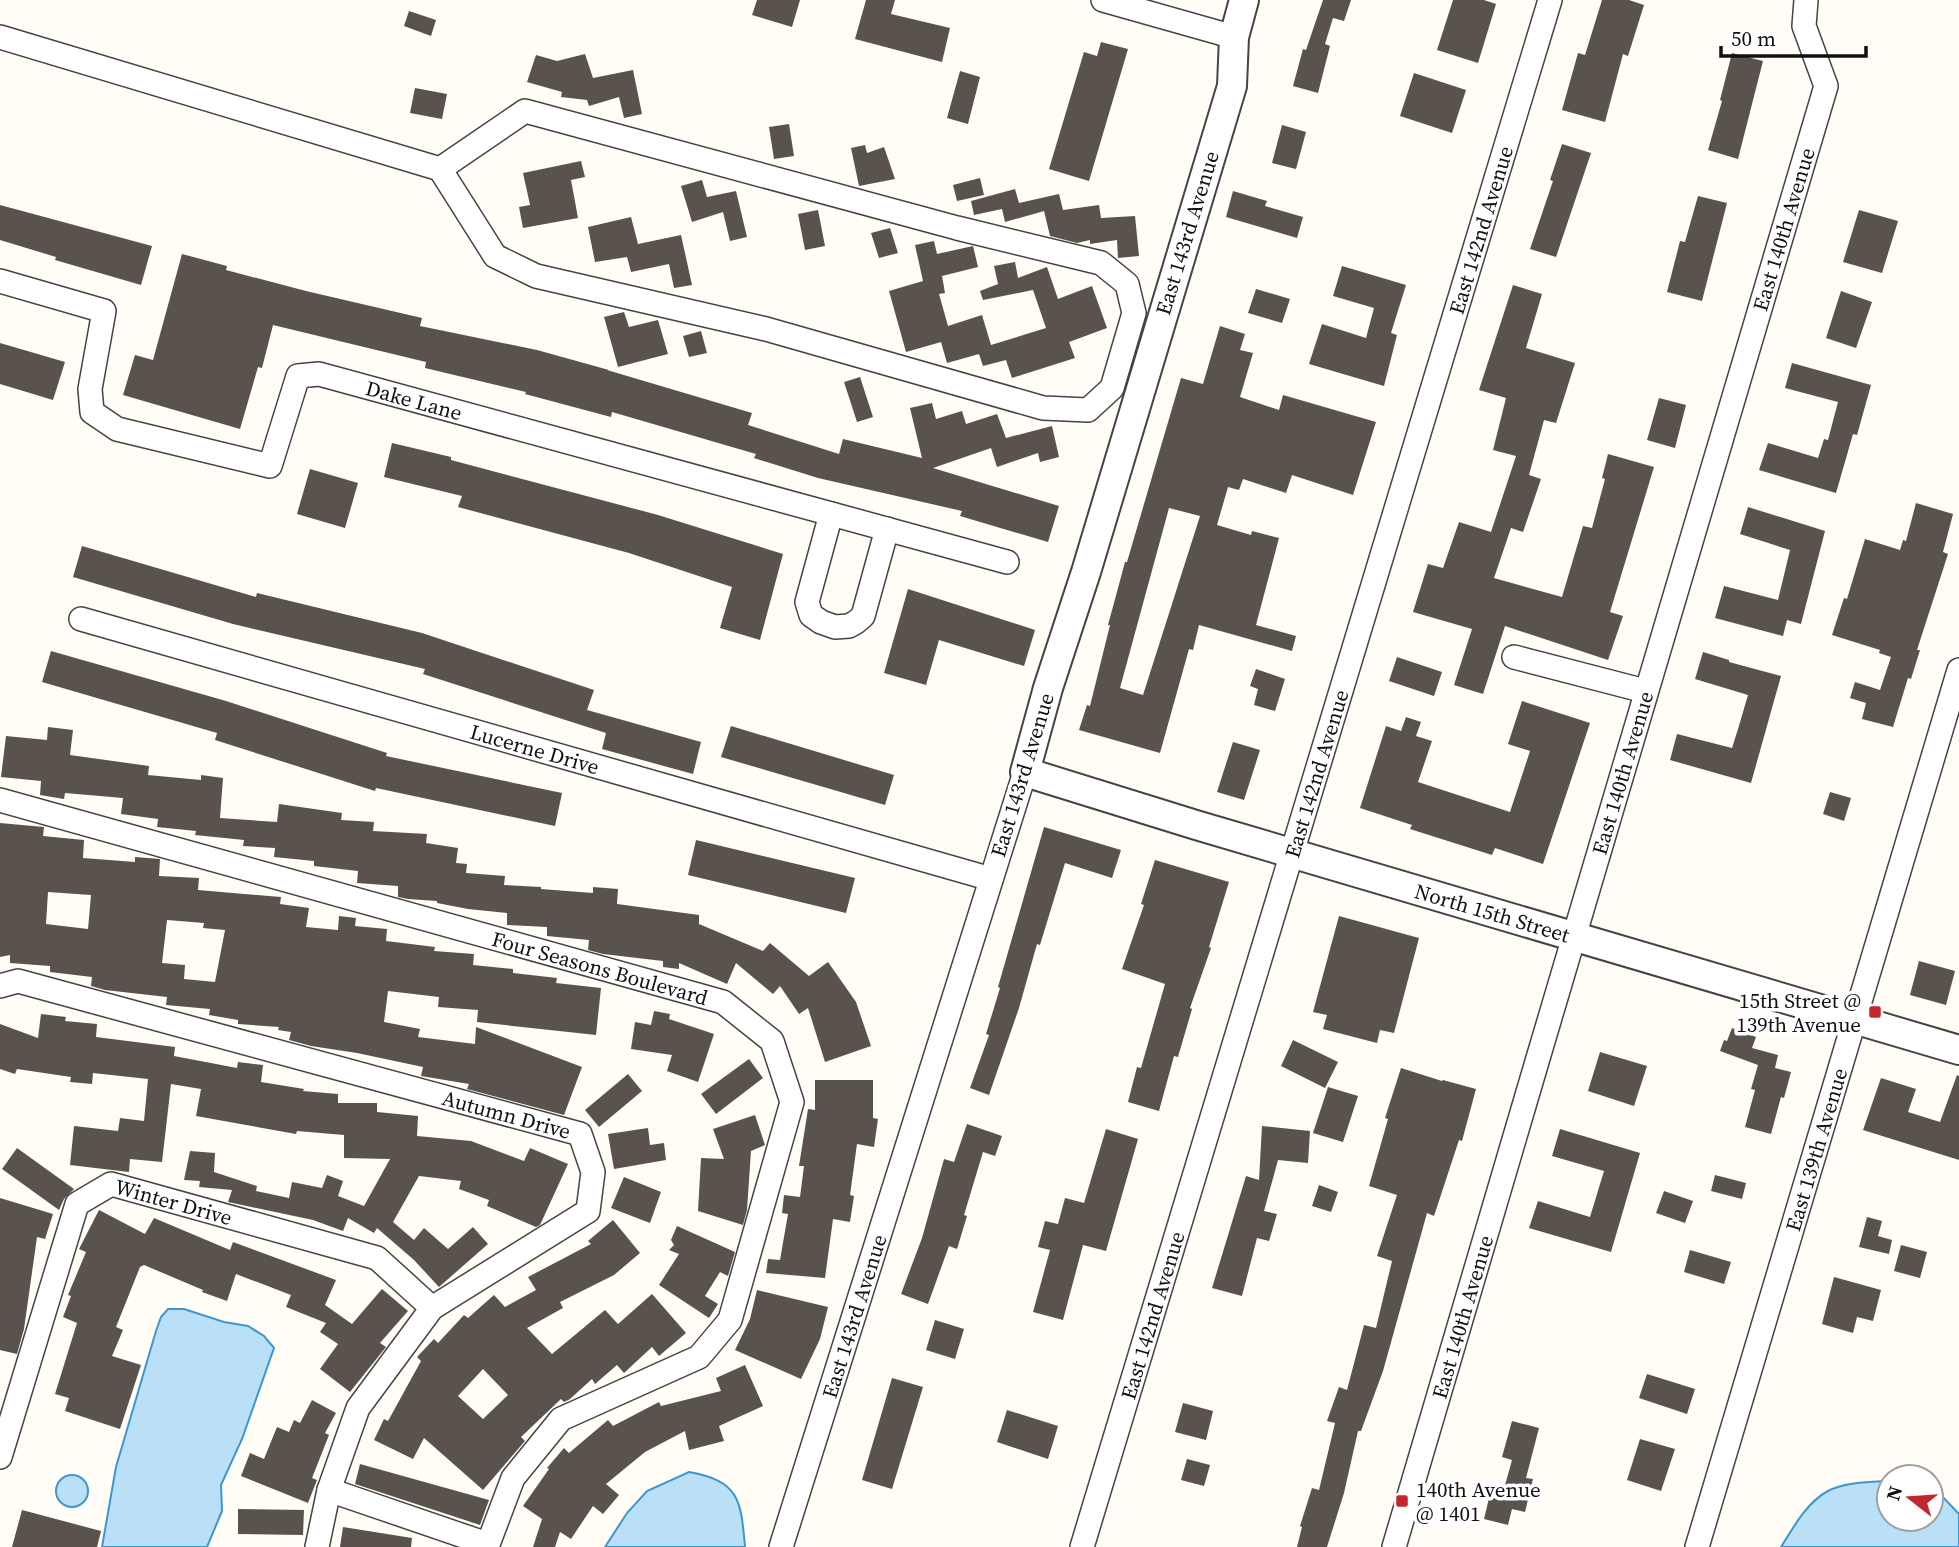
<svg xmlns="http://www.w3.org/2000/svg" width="1959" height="1547" font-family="'Source Serif 4',serif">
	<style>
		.water { fill: #b9e0f7; stroke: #3f96cf; stroke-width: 2 }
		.building { fill: #5a524d; fill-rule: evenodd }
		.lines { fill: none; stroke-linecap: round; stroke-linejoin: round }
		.minor-casing { stroke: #444; stroke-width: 26 }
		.tertiary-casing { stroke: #444; stroke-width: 32 }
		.minor { stroke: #fff; stroke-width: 23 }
		.tertiary { stroke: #fff; stroke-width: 28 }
		.poi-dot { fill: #c4262e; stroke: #fff; stroke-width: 2.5 }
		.labels { text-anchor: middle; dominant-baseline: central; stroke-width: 7; stroke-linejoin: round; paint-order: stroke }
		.street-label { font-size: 21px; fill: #111; stroke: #fff }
		.poi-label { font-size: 21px; fill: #111; stroke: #fff; text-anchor: end }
	</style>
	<rect width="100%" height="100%" fill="#fffdf5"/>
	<path class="water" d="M168 1309H184L224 1322 248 1326 264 1336 274 1348 242 1439 221 1485 222 1511 207 1547H102L116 1467 156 1331 161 1317Z
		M689 1472C740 1481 741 1501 745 1547H605L627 1513 647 1491Z
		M56 1491a16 16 0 1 1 32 0a16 16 0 1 1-32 0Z
		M1889 1481V1519H1931V1492L1942 1496 1959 1514V1547H1781C1793 1528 1807 1502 1828 1491 1845 1482 1870 1482 1889 1481Z"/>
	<path class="building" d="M757 0H800L792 27 752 15Z
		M866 0H895L891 14 950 28 942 62 855 39Z
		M1323 0H1351L1344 21 1333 18 1325 44 1330 46 1318 93 1293 86 1303 49 1306 50Z
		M1453 0H1484L1496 4 1478 63 1437 50Z
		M1602 0H1629L1644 5 1628 56 1623 54 1605 122 1562 110 1578 53 1585 55Z
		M409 11 436 20 431 36 404 26Z
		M1101 42 1128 49 1089 181 1049 169 1084 52 1097 56Z
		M1732 53 1763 61 1738 159 1708 150 1722 101 1720 100Z
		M585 54 593 78 633 70 642 114 624 118 619 97 589 106 587 100 561 97 562 92 527 82 536 55 557 61Z
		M960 71 980 77 968 124 947 118Z
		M1414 73 1466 90 1452 133 1400 116Z
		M415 88 447 94 442 119 410 113Z
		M789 124 794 156 774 159 769 127Z
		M1282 125 1306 132 1296 169 1272 163Z
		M1562 144 1591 153 1556 257 1530 249 1553 181 1550 180Z
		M865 145 867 153 884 147 895 179 859 186 851 148Z
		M581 161 585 177 571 180 578 218 523 228 519 207 530 205 523 173Z
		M980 178 984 195 957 201 953 185Z
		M702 180 707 197 736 191 747 237 730 241 723 212 692 222 681 186Z
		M1015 189 1019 203 1059 194 1063 210 1099 205 1101 218 1135 216 1139 256 1118 258 1117 240 1090 244V240L1077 243 1050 236 1044 211 1005 222 1002 209 974 215 971 201Z
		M1233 191 1267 201 1265 206 1303 217 1297 238 1226 217Z
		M1698 196 1727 203 1702 301 1667 292 1680 241 1685 242Z
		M0 205 152 246 141 285 55 260 56 257 0 240Z
		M818 210 825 246 805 250 798 214Z
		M1859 210 1898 221 1882 273 1843 262Z
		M631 217 638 244 681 235 692 285 674 288 669 264 631 272 627 257 595 262 588 227Z
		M890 228 898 253 879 258 871 233Z
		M934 241 937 254 973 246 978 267 942 276 945 293 939 294 948 326 982 315 991 345 1046 328 1033 290 983 300 980 291 998 284 994 266 1015 262 1018 278 1047 267 1058 299 1092 286 1107 328 1069 342 1075 358 1012 378 1006 360 983 366 979 354 947 363 941 342 906 352 889 291 923 281 915 245Z
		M182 254 227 266 226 270 306 291 422 318 420 326 537 350 609 370H607L752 413 748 425 839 454 843 439 922 458 910 408 932 403 936 419 962 411 966 424 997 414 1006 438 1052 426 1059 457 1040 462 1038 453 997 467 991 448 933 468 1059 506 1048 542 960 516 962 511 818 478 754 458 756 454 612 412 611 417 525 394 526 392 425 368 426 362 273 325 262 368 258 367 240 429 123 395 135 355 153 360Z
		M1342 266 1406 285 1391 333 1397 335 1384 386 1309 364 1322 324 1366 338 1374 308 1333 296Z
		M1513 285 1542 294 1526 348 1575 363 1556 423 1544 420 1529 475 1541 479 1523 532 1511 528 1494 578 1562 597 1583 526 1592 528 1605 479 1602 478 1608 454 1654 467 1610 612 1623 616 1608 660 1505 626 1483 694 1454 685 1472 629 1413 612 1428 564 1443 568 1459 522 1491 532 1516 456 1493 450 1506 398 1479 390Z
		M1256 289 1290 299 1282 323 1248 313Z
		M1841 291 1872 302 1856 348 1826 338Z
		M624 312 629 327 658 320 668 354 618 367 604 317Z
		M1220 326 1245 334 1240 350 1253 353 1240 397 1279 410 1283 395 1376 422 1353 495 1292 475 1286 493 1243 479 1239 490 1228 487 1217 525 1251 535 1252 531 1279 538 1256 625 1296 636 1292 651 1199 625 1193 650 1189 649 1160 753 1079 730 1087 705 1090 706 1110 625H1108L1125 562H1127L1181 378 1203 384ZM1169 508 1200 516 1143 695 1120 688Z
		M701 331 707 353 689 357 683 336Z
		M0 343 65 362 53 400 0 384Z
		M1792 363 1871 385 1857 435 1853 434 1836 493 1759 470 1768 443 1818 458 1824 439 1828 440 1838 402 1785 388Z
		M860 377 873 417 857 422 844 382Z
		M1659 398 1686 405 1675 448 1647 440Z
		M392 443 451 457V460L658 515 783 554 760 640 720 628 732 587 629 553 458 507 462 496 384 477Z
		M310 469 358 483 345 528 297 514Z
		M1916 503 1953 514 1943 552 1948 554 1917 650H1920L1911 679 1908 678 1893 727 1862 719 1866 703 1850 698 1855 682 1880 690 1891 657 1879 653 1880 650 1832 635 1844 598 1847 599 1865 539 1900 550 1903 540 1906 541Z
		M1748 507 1825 531 1801 624 1787 620 1783 636 1715 618 1724 586 1778 600 1790 550 1740 534Z
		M82 546 256 597 257 593 422 633 594 690 587 710 701 742 693 774 602 749 606 733 423 674 425 669 233 624 73 577Z
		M908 589 1035 630 1024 666 939 640 926 685 884 673Z
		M51 651 226 701 387 753 386 756 562 793 555 826 376 788 375 791 215 740 217 733 42 682Z
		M1703 652 1729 660V662L1781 676 1751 783 1670 760 1677 734 1732 748 1738 729 1748 695 1695 679Z
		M1397 657 1442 672 1434 696 1389 681Z
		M1256 669 1285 679 1275 711 1254 705 1258 689 1250 686Z
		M1522 701 1590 723 1543 864 1495 848 1492 855 1410 829 1412 825 1360 808 1386 726 1401 731 1406 717 1421 722 1416 736 1432 741 1418 782 1510 812 1530 751 1508 744Z
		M731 726 894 775 885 805 721 757Z
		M48 727 73 730 70 755 149 766 148 775 201 780V775L223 778 220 818 277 822 279 804 342 813 341 820 374 822 373 831 427 834 426 843 458 848 456 863 467 864 466 873 505 876 504 885 541 887V889L593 893V887L618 889 617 904 699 915V924L763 951 770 943 809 976 828 962 856 1002 871 1046 825 1062 808 1008 799 1014 780 986 773 994 736 963 727 984 679 963V969L663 967V961L603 954 588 950 589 940 547 936V927L507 925V913L468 909 437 903V901L408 899 398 897V886L357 883 358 871 314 866V861L274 857 275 848 243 846 244 840 195 835 196 831 157 827 158 819 121 814 123 798 65 793 64 799 40 795 41 781 1 777 6 736 47 740Z
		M1233 742 1260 750 1244 800 1217 792Z
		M1830 792 1851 798 1844 821 1823 814Z
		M0 823 44 827 43 836 84 840 83 858 135 862V857L160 859 159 876 199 878 198 890 281 897 280 904 309 908 306 927 338 930 339 916 356 918 355 926 387 929 386 941 435 947 434 951 474 954 473 965 513 969V973L557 978 556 983 601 988 596 1035 477 1022 478 1010 438 1007 439 997 388 991 384 1022 420 1029 418 1037 475 1044 476 1027 582 1067 564 1115 467 1089 469 1084 421 1076 423 1067 357 1053 311 1046 289 1040 291 1032 278 1030 279 1027 238 1024V1020L209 1015 210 1009 166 1005 167 997 105 990 91 986 92 977 50 972V966L10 963V955L0 957ZM48 892 91 895 88 929 46 924ZM167 920 204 923 203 928 225 930 215 982 184 979 185 965 162 963Z
		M1044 827 1121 850 1112 878 1065 863 1040 945 1037 944 1019 1008 989 1095 970 1088 989 1035 986 1034 1000 988 998 987Z
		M696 840 855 878 846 913 688 875Z
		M1155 860 1229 882 1209 947 1211 948 1190 1008 1192 1009 1178 1057 1174 1056 1159 1111 1128 1102 1137 1067 1141 1068 1165 984 1122 969 1144 905 1141 904Z
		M1339 916 1419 938 1394 1033 1380 1030 1377 1043 1323 1029 1327 1015 1313 1012Z
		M1919 961 1955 971 1946 1005 1910 995Z
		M654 1011 670 1014 669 1019 714 1034 698 1082 667 1071 672 1055 631 1049 635 1022 651 1025Z
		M41 1014 66 1017 65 1021 97 1024 96 1037 175 1047 174 1056 237 1068 238 1062 263 1065 261 1082 304 1089 303 1091 338 1094V1103H377V1112L418 1116 417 1136 471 1141 524 1161 530 1148 568 1164 540 1225 536 1227 487 1206 489 1200 459 1189 461 1181 419 1176 393 1222 414 1240 424 1228 448 1249 473 1227 488 1244 439 1287 414 1260 377 1228 374 1233 348 1218 343 1231 313 1220 228 1202 232 1190 199 1187 200 1181 184 1180 190 1151 215 1153 214 1172 257 1186 256 1191 289 1198 292 1182 322 1188 327 1175 343 1181 338 1196 364 1206 390 1159 344 1158V1135L297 1131 296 1134 196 1116 201 1089 171 1084 162 1162 130 1159 129 1172 70 1165 74 1126 118 1131 120 1118 144 1121 148 1079 93 1073 92 1084 70 1082 71 1077 17 1069 15 1074 0 1069V1024L38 1038Z
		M1732 1028 1756 1037 1752 1048 1778 1055 1775 1068 1791 1072 1784 1098 1781 1097 1771 1134 1745 1127 1755 1090 1751 1089 1758 1065 1720 1051 1724 1040 1727 1041Z
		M1293 1040 1338 1062 1325 1088 1281 1066Z
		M1600 1052 1647 1066 1634 1106 1588 1091Z
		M749 1059 763 1078 716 1114 701 1094Z
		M1401 1068 1442 1081 1443 1080 1476 1089 1462 1141 1459 1140 1434 1216 1427 1213 1383 1371 1361 1431H1358L1344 1493 1327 1547H1297L1302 1527 1300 1526 1312 1488 1319 1490 1335 1423 1327 1421 1339 1387 1347 1390 1364 1325 1376 1328 1392 1261 1377 1256 1397 1195 1369 1186 1388 1119 1385 1118Z
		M628 1074 642 1091 599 1127 585 1110Z
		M1957 1075 1959 1076V1160L1863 1130 1881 1078 1916 1089 1908 1112 1940 1122Z
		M815 1080H873V1118L878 1119 874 1147 857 1144 850 1195 854 1196 850 1222 833 1219 825 1278 766 1273 768 1259 780 1260 788 1214 782 1213 784 1195 800 1197 804 1166H799L808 1109 815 1110Z
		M1328 1087 1358 1096 1343 1142 1313 1133Z
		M755 1115 765 1145 751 1151 747 1210 743 1225 698 1211 701 1158 724 1159 713 1129Z
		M967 1124 1002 1136 995 1156 983 1152 964 1215 967 1216 957 1249 949 1246 928 1304 901 1294 922 1238 944 1159 954 1162Z
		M1262 1126 1310 1131 1308 1163 1278 1160 1264 1211 1277 1214 1269 1241 1257 1238 1242 1296 1212 1288 1246 1176 1259 1180Z
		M648 1128 650 1145 664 1143 666 1160 614 1169 608 1134Z
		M1106 1129 1138 1139 1106 1251 1083 1245 1063 1320 1033 1312 1050 1250 1038 1247 1045 1221 1058 1224 1065 1198 1084 1203Z
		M1560 1129 1640 1153 1611 1252 1529 1228 1538 1201 1590 1217 1604 1171 1552 1156Z
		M17 1148 74 1189 64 1199 59 1210 2 1169Z
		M1715 1175 1746 1183 1742 1199 1711 1191Z
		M624 1177 661 1192 650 1223 611 1208Z
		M1319 1185 1338 1192 1331 1212 1312 1206Z
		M1664 1191 1693 1201 1685 1223 1656 1213Z
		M0 1198 53 1214 45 1239 37 1237 24 1329 17 1354 0 1350Z
		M99 1210 145 1234 154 1218 230 1250 233 1242 336 1280 325 1305 352 1324 382 1289 408 1311 380 1343 386 1347 350 1392 320 1369 338 1344 320 1332 326 1323 286 1307 291 1295 236 1274 227 1301 202 1292 203 1290 144 1265 140 1267 116 1327 123 1330 112 1356 141 1365 120 1429 65 1411 69 1398 55 1394 77 1323 63 1317 71 1296 68 1295 86 1252 79 1249Z
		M1867 1217 1882 1221 1878 1236 1892 1240 1889 1254 1859 1247Z
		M613 1220 640 1253 614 1275 560 1302 563 1308 527 1328 552 1354 605 1310 618 1324 652 1294 686 1333 659 1356 652 1347 624 1373 617 1365 595 1384 592 1379 570 1399 564 1402 561 1399 521 1437 525 1441 483 1490 424 1438 413 1459 374 1440 384 1419 388 1421 421 1361 417 1357 434 1339 438 1343 464 1315 468 1318 494 1295 505 1307 536 1290 528 1277 591 1244 588 1241ZM483 1369 508 1395 483 1419 458 1396Z
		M677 1226 735 1252 728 1276 720 1272 705 1296 718 1304 709 1318 659 1285 679 1254 669 1250 674 1245 671 1240Z
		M1901 1245 1927 1252 1920 1278 1894 1271Z
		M1690 1250 1731 1262 1724 1284 1684 1272Z
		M1834 1277 1881 1290 1873 1321 1857 1317 1853 1333 1822 1324Z
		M757 1290 828 1307 820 1339 801 1379 735 1350 750 1319Z
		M935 1320 964 1329 955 1359 926 1350Z
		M745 1365 763 1406 719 1426 724 1441 689 1450 685 1431 645 1452 606 1484 619 1495 603 1514 593 1506 571 1539 560 1532 555 1547H533L542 1519 523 1506 549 1469 547 1468 564 1448 569 1453 608 1420 613 1426 659 1402 661 1406 721 1391 716 1378Z
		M1647 1374 1695 1389 1687 1414 1639 1398Z
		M892 1378 923 1387 892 1489 862 1480Z
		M312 1400 336 1413 325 1433 329 1435 312 1478 317 1480 308 1503 241 1476 250 1453 264 1459 277 1427 289 1432 294 1420 300 1423Z
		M1183 1403 1213 1411 1206 1440 1175 1432Z
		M1007 1410 1058 1426 1048 1459 997 1442Z
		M1512 1421 1539 1428 1526 1478 1533 1479 1525 1512 1512 1509 1508 1525 1484 1519 1492 1486 1504 1489 1512 1460 1502 1457Z
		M1640 1439 1675 1449 1661 1491 1627 1480Z
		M1187 1459 1210 1465 1204 1486 1181 1480Z
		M360 1464 489 1500 480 1525 355 1484Z
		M238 1509 304 1510 303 1535 238 1534Z
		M22 1510 101 1531 97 1547H12Z
		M343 1527 412 1538 411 1547H340Z"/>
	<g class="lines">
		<g class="minor-casing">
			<g id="minor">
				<path d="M1103 0 1234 37"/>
				<path d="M0 37 440 169 495 256 536 276 766 329 1043 408 1088 410 1112 388 1134 313 1127 284 1101 263 957 228 525 111 440 169"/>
				<path id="s1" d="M0 281 104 311 90 389 92 412 117 429 270 466 298 376 319 374 1007 562"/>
				<path d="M831 514 807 602 811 615 821 622 835 627 849 626 856 622 863 616 887 529"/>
				<path id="s2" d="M81 619 991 879"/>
				<path d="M1514 657 1645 691"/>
				<path id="s3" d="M0 800 723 1002 772 1041 792 1102 730 1320 699 1357 561 1419 513 1478 487 1547"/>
				<path id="s4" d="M0 986 18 981 580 1134 593 1172 588 1211 432 1308 358 1408 329 1490 317 1547"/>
				<path id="s5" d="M0 1457 77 1204 111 1184 377 1258 432 1308"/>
				<path d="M329 1490 487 1544"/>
				<path id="s6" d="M781 1547 1025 772"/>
				<path id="s7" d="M1082 1547 1550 0"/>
				<path id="s8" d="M1394 1547C1538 1060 1680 572 1826 86L1804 26 1806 0"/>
				<path id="s9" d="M1697 1547 1959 670"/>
			</g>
		</g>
		<g class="tertiary-casing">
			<g id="tertiary">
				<path id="s10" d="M1244 0 1234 37 1232 86 1086 572 1048 688 1025 772 1196 825 1959 1050"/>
			</g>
		</g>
		<use href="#minor" class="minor"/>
		<use href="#tertiary" class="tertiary"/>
	</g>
	<g class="poi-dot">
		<rect x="1868" y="1005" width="14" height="14" rx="3.5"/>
		<rect x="1395" y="1494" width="14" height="14" rx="3.5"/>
	</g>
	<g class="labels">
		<g class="street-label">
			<text stroke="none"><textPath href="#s8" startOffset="1374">East 140th Avenue</textPath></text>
			<text stroke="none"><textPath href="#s7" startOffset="1376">East 142nd Avenue</textPath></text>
			<text transform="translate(1187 233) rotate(-73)">East 143rd Avenue</text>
			<text stroke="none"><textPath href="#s1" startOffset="612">Dake Lane</textPath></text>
			<text stroke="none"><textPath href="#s2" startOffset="472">Lucerne Drive</textPath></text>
			<text stroke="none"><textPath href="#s8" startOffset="807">East 140th Avenue</textPath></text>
			<text stroke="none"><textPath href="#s7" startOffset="808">East 142nd Avenue</textPath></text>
			<text transform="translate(1022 775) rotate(-73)">East 143rd Avenue</text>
			<text stroke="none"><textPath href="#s10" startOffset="1292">North 15th Street</textPath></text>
			<text stroke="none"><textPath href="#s3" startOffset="623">Four Seasons Boulevard</textPath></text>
			<text stroke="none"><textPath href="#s4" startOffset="525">Autumn Drive</textPath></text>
			<text stroke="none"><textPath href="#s9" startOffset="415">East 139th Avenue</textPath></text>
			<text stroke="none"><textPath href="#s5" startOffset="369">Winter Drive</textPath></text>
			<text stroke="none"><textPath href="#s7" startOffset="242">East 142nd Avenue</textPath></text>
			<text stroke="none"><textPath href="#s6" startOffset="242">East 143rd Avenue</textPath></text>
			<text stroke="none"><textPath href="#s8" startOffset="240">East 140th Avenue</textPath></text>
		</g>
		<g class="poi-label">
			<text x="1861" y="1000">15th Street @<tspan x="1861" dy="24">139th Avenue</tspan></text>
			<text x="1416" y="1489" text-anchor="start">140th Avenue<tspan x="1416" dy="24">@ 1401</tspan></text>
		</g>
	</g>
	<g transform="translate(1910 1498) rotate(287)"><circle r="33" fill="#ffffff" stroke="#a0a0a0" stroke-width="2"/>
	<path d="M0-5L12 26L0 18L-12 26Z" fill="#c4262e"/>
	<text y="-10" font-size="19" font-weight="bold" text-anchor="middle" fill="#111111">N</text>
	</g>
	<path d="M1721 46v10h145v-10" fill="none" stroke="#111111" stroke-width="3.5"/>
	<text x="1731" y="46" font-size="21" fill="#111111" stroke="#ffffff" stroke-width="5" paint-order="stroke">50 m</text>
</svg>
